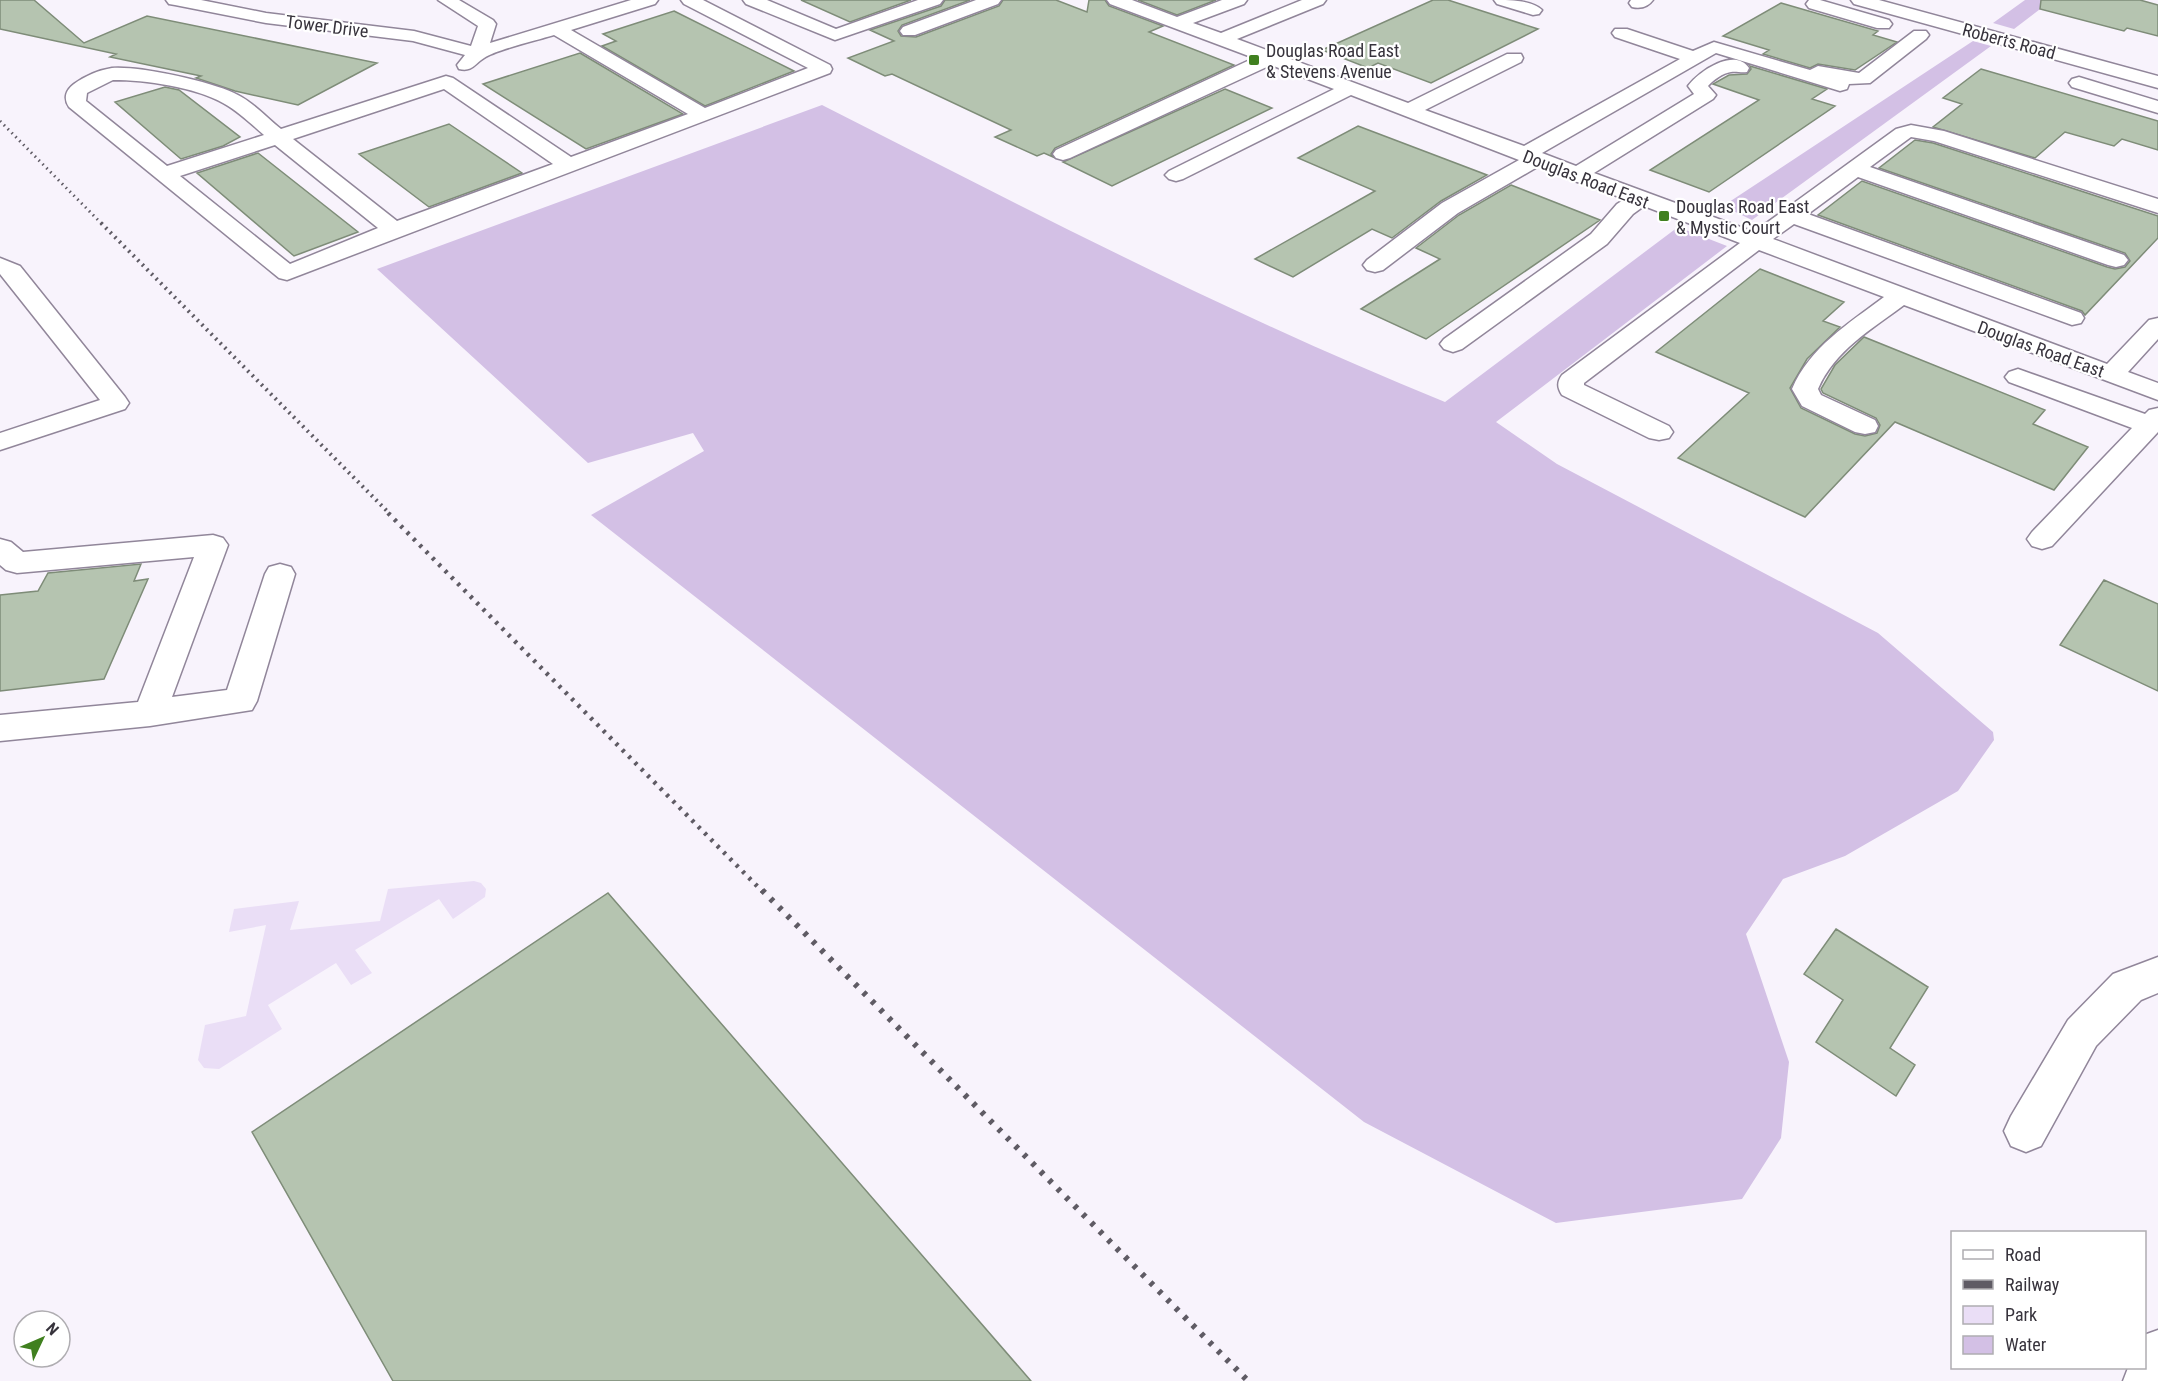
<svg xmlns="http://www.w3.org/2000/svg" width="2158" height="1381" font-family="'Roboto Condensed',sans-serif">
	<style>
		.green { fill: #eadef6 }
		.water { fill: #d3c0e5 }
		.building { fill: #b5c4b0; stroke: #7e8c78; stroke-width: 1.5 }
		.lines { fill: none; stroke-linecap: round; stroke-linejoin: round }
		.minor-casing { stroke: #91869a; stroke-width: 3 }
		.minor { fill: #fff; fill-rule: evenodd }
		.rail-far3 { stroke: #5f5b64; stroke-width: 3; stroke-dasharray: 1.5 4; stroke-linecap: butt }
		.rail-far2 { stroke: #5f5b64; stroke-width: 4; stroke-dasharray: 2 4.5; stroke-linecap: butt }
		.rail-far1 { stroke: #5f5b64; stroke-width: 4.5; stroke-dasharray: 3 6; stroke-linecap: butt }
		.rail { stroke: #5f5b64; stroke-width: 6; stroke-dasharray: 4 8; stroke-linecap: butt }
		.poi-dot { fill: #40801f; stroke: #fff; stroke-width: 2 }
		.labels { text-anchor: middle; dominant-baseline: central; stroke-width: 4.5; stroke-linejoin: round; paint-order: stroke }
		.far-street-label { font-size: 18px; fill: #37333c; stroke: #fff }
		.far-poi-label { font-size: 18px; fill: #37333c; stroke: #fff; text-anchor: start }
	</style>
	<rect width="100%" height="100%" fill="#f8f3fc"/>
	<path class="green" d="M474 881 481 883 486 889 485 897 453 919 439 899 355 950 372 973 351 985 336 963 268 1005 282 1029 219 1069 204 1068 198 1060 205 1025 246 1016 266 925 229 932 234 909 299 901 290 930 380 921 388 889Z"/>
	<path class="water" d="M2025 0H2052L2014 29 1993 23Z
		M1973 41 1991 46 1752 220 1723 206Z
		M822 105C1027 209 1232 316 1445 402L1678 227 1727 246 1496 422 1557 464 1878 633 1993 732 1994 740 1958 791 1845 856 1783 879 1746 934 1789 1062 1781 1138 1742 1199 1556 1223 1364 1122 591 515 704 451 693 433 588 463 377 269Z"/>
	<path class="building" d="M0 0H34L84 43 147 16 377 63 298 105 235 91 196 78 201 76 110 57 116 54 0 29Z
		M801 0H911L850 22Z
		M945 0H970L902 25 898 31 901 36 916 37 999 6 1003 0H1056L1087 12 1089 0H1105L1109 6 1163 26 1149 32 1234 65 1055 148 1051 154 1053 157 1044 153 1037 156 995 137 1011 130 892 74 885 76 848 58 894 41 870 30 941 6Z
		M1138 0H1216L1177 15Z
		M1433 0H1448L1538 29 1431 83 1378 63 1368 68 1322 50Z
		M2041 0H2140L2158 5V36L2127 28 2124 31 2040 9Z
		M1781 3 1878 31 1873 35 1897 42 1855 70 1818 64 1810 68 1763 54 1769 50 1723 36Z
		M674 11 794 71 705 106 602 46 616 41 603 34Z
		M580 53 683 114 586 149 483 84Z
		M1750 66 1827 89 1812 99 1835 106 1709 192 1650 170 1759 100 1713 84 1729 75 1747 74 1751 69Z
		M1981 69 2158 121V150L2122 139 2114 146 2065 132 2035 158 1933 127 1962 104 1943 98Z
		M165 87 179 90 240 137 223 146 181 159 115 102Z
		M1225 89 1272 108 1112 186 1063 162Z
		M449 124 522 173 429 207 359 154Z
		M1358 126 1487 175 1441 201 1392 238 1372 229 1293 277 1255 259 1375 191 1298 158Z
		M1915 140 1933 143 2158 216V238L2085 315 2082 311 1818 215 1862 181 2107 267 2115 269 2125 267 2130 261 2125 253 1879 168Z
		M258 153 358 232 294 256 197 173Z
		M1511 185 1600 220 1426 339 1361 309 1440 259 1416 248 1459 215Z
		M1760 269 1844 302 1823 321 1840 327 1807 359 1790 388 1801 408 1855 434 1865 436 1877 433 1880 425 1876 418 1823 393 1821 389 1835 365 1864 337 2045 410 2033 424 2088 447 2054 490 1895 422 1805 517 1678 458 1749 393 1656 352Z
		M141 564 134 581 148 579 104 679 0 691V595L38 591 48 573Z
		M2104 580 2158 604V691L2060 645Z
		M608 893 1031 1381H393L252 1132Z
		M1836 929 1928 987 1890 1048 1915 1065 1896 1096 1816 1042 1843 1000 1804 974Z"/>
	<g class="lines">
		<g class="minor-casing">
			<path id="minor" d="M166 0H201L266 13 414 31 471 46 478 26 438 0H459L493 20 496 24 490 43 631 0H658L655 4 571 30 705 108 808 68 684 4 681 0H703L830 65 832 69 830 73 287 280 279 278 69 107C63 98 66 90 74 84 85 76 99 70 112 68 140 66 208 81 234 93 252 101 266 117 281 129L446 76 453 78 571 157 688 114 554 35C538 40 495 50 484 58 474 64 473 72 459 69L457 65 465 55 413 41 266 23 175 5 169 4ZM113 80C145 80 195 87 223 103 238 111 251 124 264 135L167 166 86 101 87 93ZM444 89 553 164 397 221 293 139ZM275 145 378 228 290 264 180 176Z
				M743 0H767L836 29 918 0H943L940 4 835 40 746 4Z
				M976 0H1001L998 4 915 35H903L900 31 903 27Z
				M1107 0H1132L1177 17 1222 0H1247L1244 4 1193 23 1221 33 1302 0H1326L1323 4 1237 39 1408 103 1507 54H1521L1523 58 1521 62 1425 110 1524 146 1680 59 1615 37 1612 33 1615 29H1627L1693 51 1714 42 1810 70 1818 66 1859 73 1914 31H1926L1929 35 1926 39 1870 83 1849 84 1847 89 1840 91 1716 53 1542 153 1576 166 1694 94 1688 86C1699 71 1735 47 1749 68L1747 72C1741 73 1736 71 1731 72 1723 73 1713 80 1708 86L1716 95 1713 99 1594 173 1754 232 1896 129 1911 125 1944 131 2158 199V213L1934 141 1911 137 1870 167 2124 255 2128 260 2124 265 2116 267 2108 265 1858 177 1808 214 2081 313 2084 318 2081 323 2072 325 1794 224 1773 239 2107 364 2149 320 2158 318V339L2128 372 2158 383V400L1904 305C1872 329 1834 351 1818 389L1821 395 1875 420 1878 426 1875 432 1865 434 1855 432 1802 406 1792 389C1810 347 1848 324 1884 297L1759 250 1584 383V385L1669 426 1673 432 1669 438 1659 440 1649 438 1562 395C1557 387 1557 382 1562 375L1740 243 1644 206 1633 214 1607 244 1462 349 1453 352 1444 349 1440 344 1444 339 1591 234 1617 204 1625 199 1569 179 1539 166 1458 213 1383 270 1375 272 1367 270 1363 265 1367 260 1442 203 1519 160 1351 95 1183 179 1176 181 1169 179 1165 175 1169 171 1334 89 1271 65 1070 158 1063 160 1056 158 1053 154 1056 150 1254 58 1110 4Z
				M1494 0C1509 0 1532 0 1542 10L1539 14 1533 15 1497 4Z
				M1631 0H1653C1648 7 1640 9 1632 7L1629 3Z
				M1809 0H1820L1889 20 1892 24 1889 28H1877L1809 8 1806 4Z
				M1851 0H1879L2158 76V88L1854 4Z
				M2079 77 2158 101V113L2072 87 2069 83 2072 79Z
				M0 258 20 266 125 397 129 403 125 409 0 450V433L100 400 0 274Z
				M2018 369 2145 414 2149 410 2158 408V432L2052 546 2042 549 2032 546 2027 539 2032 532 2132 428 2009 382 2005 377 2009 372Z
				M213 535 223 538 228 545 172 697 227 690 265 574 269 567 280 564 291 567 295 574 257 701 252 710 150 726 0 741V715L138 702 194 557 17 573 6 570 0 565V539L11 542 23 552Z
				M2158 957V993L2141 1000 2096 1046 2041 1146 2026 1152 2011 1146 2004 1131 2011 1116 2068 1020 2113 974Z
				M2158 1330V1381H2123L2128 1368H2144V1335Z"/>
		</g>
		<use href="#minor" class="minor"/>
		<path class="rail-far3" d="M0 121 102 224"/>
		<path class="rail-far2" d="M101 223 390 514"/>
		<path class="rail-far1" d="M388 513 763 892"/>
		<path class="rail" d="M762 890 1248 1381"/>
	</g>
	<g class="poi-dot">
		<rect x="1248" y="54" width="12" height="12" rx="3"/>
		<rect x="1658" y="210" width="12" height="12" rx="3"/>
	</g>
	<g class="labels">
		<g class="far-street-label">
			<text transform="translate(327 26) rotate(7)">Tower Drive</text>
			<text transform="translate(2009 41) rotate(15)">Roberts Road</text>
			<text transform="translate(1586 179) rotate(21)">Douglas Road East</text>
			<text transform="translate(2041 349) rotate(20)">Douglas Road East</text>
		</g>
		<g class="far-poi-label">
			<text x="1266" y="50">Douglas Road East<tspan x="1266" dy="21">&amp; Stevens Avenue</tspan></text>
			<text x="1676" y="206">Douglas Road East<tspan x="1676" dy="21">&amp; Mystic Court</tspan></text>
		</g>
	</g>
	<rect x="1951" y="1231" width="195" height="138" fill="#ffffff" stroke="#afadb1" stroke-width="1.5"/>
	<rect x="1963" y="1250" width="30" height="9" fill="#ffffff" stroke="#afadb1" stroke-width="1.5"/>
	<text x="2005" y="1261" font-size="18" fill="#37333c">Road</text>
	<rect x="1963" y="1280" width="30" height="9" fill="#5f5b64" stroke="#afadb1" stroke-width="1.5"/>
	<text x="2005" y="1291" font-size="18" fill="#37333c">Railway</text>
	<rect x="1963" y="1306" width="30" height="18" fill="#eadef6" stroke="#afadb1" stroke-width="1.5"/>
	<text x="2005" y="1321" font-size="18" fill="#37333c">Park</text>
	<rect x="1963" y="1336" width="30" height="18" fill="#d3c0e5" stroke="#afadb1" stroke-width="1.5"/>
	<text x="2005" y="1351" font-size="18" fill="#37333c">Water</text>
	<g transform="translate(42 1339) rotate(46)"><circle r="28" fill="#ffffff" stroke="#afadb1" stroke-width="1.5"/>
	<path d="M0-4.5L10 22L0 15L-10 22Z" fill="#40801f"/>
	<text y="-9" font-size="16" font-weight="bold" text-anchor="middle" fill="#37333c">N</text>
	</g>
</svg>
